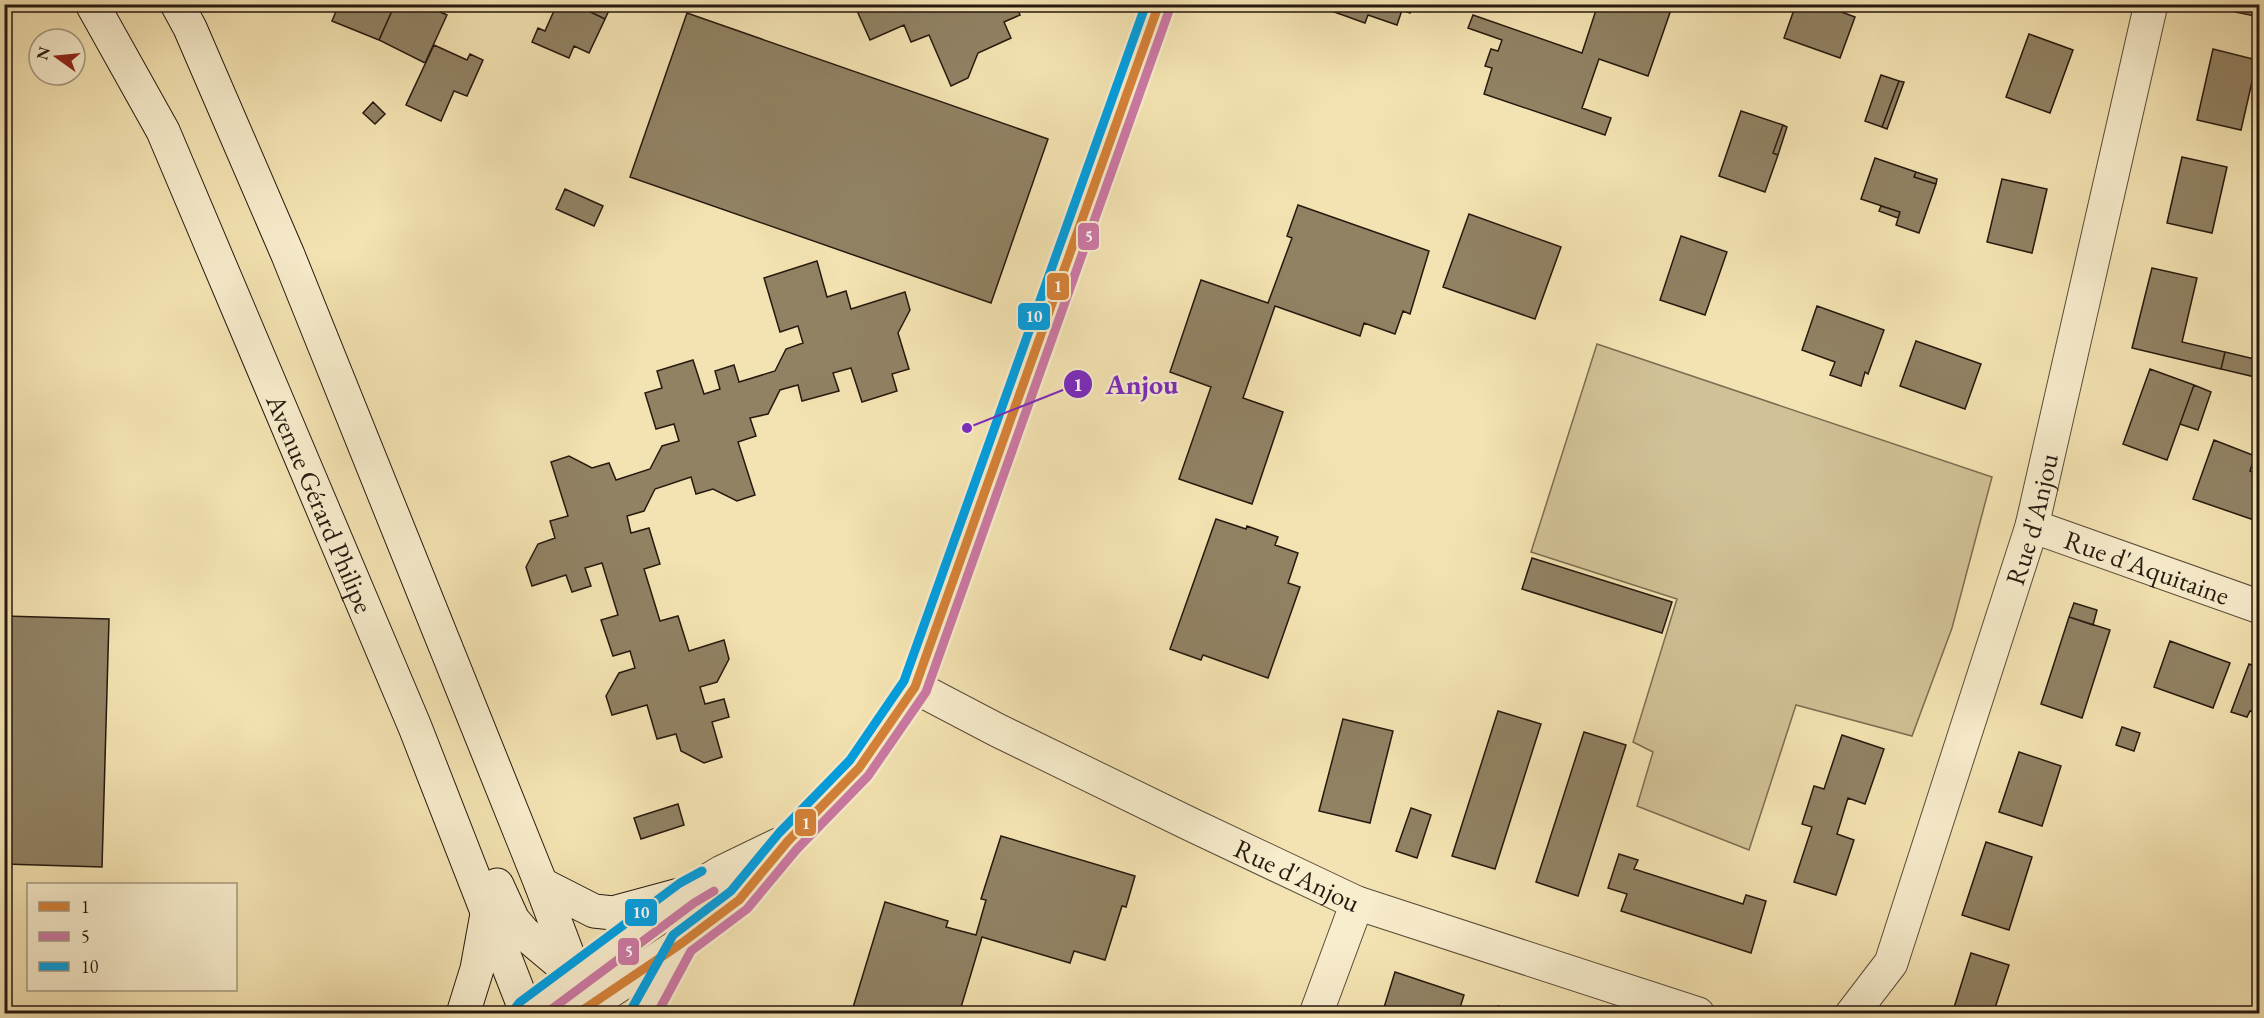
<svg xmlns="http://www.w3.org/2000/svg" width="2264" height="1018" font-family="'EB Garamond',serif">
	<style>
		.green { fill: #d1c196; stroke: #7c6d52; stroke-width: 1.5 }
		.building { fill: #918264; stroke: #26190f; stroke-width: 1.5 }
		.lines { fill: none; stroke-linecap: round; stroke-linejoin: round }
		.street-casing { stroke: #5a4c38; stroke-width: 35 }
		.secondary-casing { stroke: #26190f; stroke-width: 35 }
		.street { stroke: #f8edcd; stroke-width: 33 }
		.secondary { stroke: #f8edcd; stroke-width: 33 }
		.bus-1-casing { stroke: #f8edcd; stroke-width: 14 }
		.bus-2-casing { stroke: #f8edcd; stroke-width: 14 }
		.bus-3-casing { stroke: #f8edcd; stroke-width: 14 }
		.bus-1 { stroke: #d58238; stroke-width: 9 }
		.bus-2 { stroke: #cc79a4; stroke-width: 9 }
		.bus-3 { stroke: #009fe3; stroke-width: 9 }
		.labels { text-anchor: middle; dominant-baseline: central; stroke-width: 5; stroke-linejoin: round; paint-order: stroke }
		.street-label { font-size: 27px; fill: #26190f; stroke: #f8edcd }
		.leader { fill: none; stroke: #7b2cbf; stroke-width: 2 }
		.callout-dot { fill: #7b2cbf; stroke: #f8edcd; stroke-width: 2 }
		.mark-label { font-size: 18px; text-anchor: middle; font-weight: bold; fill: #fff }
		.callout-label { font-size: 28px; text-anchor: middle; font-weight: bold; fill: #7b2cbf; stroke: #f8edcd; stroke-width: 5; stroke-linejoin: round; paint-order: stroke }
		.line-badge { stroke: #f8edcd; stroke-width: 2 }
		.badge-label { font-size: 16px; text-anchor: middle; font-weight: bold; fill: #fff }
	</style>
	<rect width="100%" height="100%" fill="#f4e3b2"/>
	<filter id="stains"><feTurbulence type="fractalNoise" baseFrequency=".00333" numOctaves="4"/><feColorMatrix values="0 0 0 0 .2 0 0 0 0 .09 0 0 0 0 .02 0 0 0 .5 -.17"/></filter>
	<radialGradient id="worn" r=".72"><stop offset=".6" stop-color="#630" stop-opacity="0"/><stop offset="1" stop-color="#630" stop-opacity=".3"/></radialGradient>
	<path class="green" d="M1597 344 1992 477 1952 628 1912 736 1796 705 1749 850 1637 806 1653 752 1633 742 1677 599 1531 552Z"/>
	<path class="building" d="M339 4H395L379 40 332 21Z
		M395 4H422L447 15 425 63 379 40Z
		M557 4H574L605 19 589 53 574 46 569 58 532 42 538 28 545 31Z
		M574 4H612L605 19Z
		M854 4H1016L1020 15 1004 22 1011 38 978 53 968 78 951 86 929 35 911 42 904 25 870 40Z
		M1312 4H1413L1410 13 1402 10 1397 25 1368 15 1365 23Z
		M1598 4H1673L1648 76 1599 59 1582 108 1611 118 1605 135 1484 94 1492 68 1485 66 1491 49 1498 51 1502 40 1468 28 1473 15 1582 53Z
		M1796 4H1820L1855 17 1840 58 1784 38Z
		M2236 4H2260V17L2235 12Z
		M687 13 1048 139 991 303 630 177Z
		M2029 34 2073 50 2050 113 2006 97Z
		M434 45 467 60 470 54 483 60 467 96 454 91 441 121 406 105Z
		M2213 49 2257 60 2241 130 2197 120Z
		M1881 75 1899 81 1882 127 1865 121Z
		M1899 81 1904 82 1887 129 1882 127Z
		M373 102 385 114 375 124 363 113Z
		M1741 111 1783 125 1773 153 1778 155 1765 192 1719 176Z
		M1783 125 1787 127 1778 155 1773 153Z
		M2182 157 2227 167 2212 233 2167 223Z
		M1875 158 1916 172 1914 177 1936 184 1919 233 1896 225 1900 212 1861 199Z
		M1916 172 1937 179 1936 184 1914 177Z
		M2002 179 2047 189 2032 253 1987 242Z
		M565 189 603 206 594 226 556 209Z
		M1298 205 1429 251 1410 314 1403 311 1395 334 1364 323 1360 336 1275 306 1243 398 1283 412 1252 504 1179 479 1211 387 1170 372 1201 280 1268 303 1292 238 1287 236Z
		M1881 206 1900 212 1898 218 1879 211Z
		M1469 214 1561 247 1535 319 1443 287Z
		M1681 236 1727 252 1705 315 1660 300Z
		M817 261 827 297 846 291 851 309 905 292 910 310 898 333 909 369 892 374 897 391 862 402 851 368 833 373 839 391 802 401 798 385 780 390 768 414 750 418 756 436 738 442 755 495 737 501 713 489 696 494 691 477 655 489 644 511 627 516 631 533 649 528 660 564 644 569 660 621 678 616 689 651 724 640 729 659 717 682 700 687 705 704 724 699 729 717 712 722 722 757 704 763 681 751 676 734 657 739 647 705 612 715 606 696 619 673 635 668 630 651 613 656 601 620 618 615 602 563 585 568 591 586 572 592 566 575 532 586 526 567 538 544 555 538 550 521 568 516 551 462 569 456 592 468 609 463 616 480 650 469 662 446 679 441 674 424 656 429 645 393 662 388 657 371 693 360 704 394 720 389 715 371 734 365 739 382 775 371 786 349 803 343 798 326 780 332 764 278Z
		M2152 268 2197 278 2182 342 2225 352 2221 369 2132 348Z
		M1817 306 1884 330 1868 374 1865 372 1861 386 1830 375 1835 362 1802 350Z
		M1916 341 1981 364 1965 409 1900 386Z
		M2225 352 2259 360 2255 377 2221 369Z
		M2150 369 2194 385 2167 460 2123 444Z
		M2194 385 2211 392 2198 430 2180 424Z
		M2214 440 2255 456 2250 471 2260 475V505L2254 520 2193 499Z
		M1216 519 1246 529 1247 526 1278 537 1275 545 1298 553 1288 583 1300 587 1268 678 1203 655 1201 660 1170 649Z
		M1532 558 1672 602 1662 633 1522 589Z
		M2074 603 2097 610 2093 625 2069 617Z
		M4 616 109 619 102 867 4 864Z
		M2069 617 2110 630 2082 718 2041 704Z
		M2170 641 2230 663 2213 708 2154 687Z
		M2249 664 2260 668V714L2250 711 2247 717 2231 712Z
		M1498 711 1541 724 1495 869 1452 856Z
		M1343 719 1393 731 1370 823 1319 811Z
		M2122 727 2140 733 2134 751 2116 745Z
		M1584 732 1626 745 1578 896 1536 882Z
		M1842 735 1884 749 1865 804 1848 798 1837 834 1854 840 1836 895 1794 882 1812 827 1802 824 1814 786 1824 789Z
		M2019 752 2061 766 2042 826 1999 812Z
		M678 804 684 825 641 839 634 818Z
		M1411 808 1431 815 1417 858 1396 851Z
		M1001 836 1135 876 1126 907 1122 906 1105 960 1074 951 1070 963 982 937 959 1014H851L885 902 948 921 946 927 976 935 986 900 981 899Z
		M1986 842 2032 857 2009 930 1962 915Z
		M1619 854 1638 860 1634 869 1743 904 1746 895 1766 901 1751 953 1621 911 1627 894 1608 888Z
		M1971 953 2009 965 1993 1014H1952Z
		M1395 972 1464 995 1458 1014H1382Z
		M1498 1006 1522 1014H1495Z"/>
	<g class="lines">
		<g class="street-casing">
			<g id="street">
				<path id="s1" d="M2032 526 2260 607"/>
				<path id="s2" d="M915 687 997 730 1190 824 1357 903 1698 1014"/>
				<path d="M524 1014 687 893 722 872 778 845"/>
				<path d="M576 1014 682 943 739 900 788 841 859 768 915 687 1159 4"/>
				<path d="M1316 1014 1357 903"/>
				<path id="s3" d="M1852 1014 1891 963 2032 526 2151 4"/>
			</g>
		</g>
		<g class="secondary-casing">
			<g id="secondary">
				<path id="s4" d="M92 4 163 131 415 727 527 1014"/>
				<path d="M177 4 190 28 288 255 541 884 590 1014"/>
				<path d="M541 884 594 911 613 913 687 893"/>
				<path d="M497 885 513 920 524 933 573 974"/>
				<path d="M463 1014 477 969 487 914"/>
				<path d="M643 1014 682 943"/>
			</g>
		</g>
		<use href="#street" class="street"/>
		<use href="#secondary" class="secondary"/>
		<g class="bus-1-casing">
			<path id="bus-1" d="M577 1014 682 943 739 900 788 841 859 768 915 687 1159 4"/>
		</g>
		<g class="bus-2-casing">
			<path id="bus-2" d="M545 1014 694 903 714 891
				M657 1014 691 951 747 909 797 849 868 776 926 692 1170 8"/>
		</g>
		<g class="bus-3-casing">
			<path id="bus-3" d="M632 1008 673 935 731 891 779 833 850 760 904 681 1146 4
				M515 1014 516 1007 520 1002 680 883 702 871"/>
		</g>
		<use href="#bus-1" class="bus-1"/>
		<use href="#bus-2" class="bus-2"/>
		<use href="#bus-3" class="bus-3"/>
	</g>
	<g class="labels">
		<g class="street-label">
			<text stroke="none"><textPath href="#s4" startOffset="550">Avenue Gérard Philipe</textPath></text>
			<text stroke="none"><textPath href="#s3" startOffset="530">Rue d'Anjou</textPath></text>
			<text stroke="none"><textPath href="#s1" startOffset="122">Rue d'Aquitaine</textPath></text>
			<text stroke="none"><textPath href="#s2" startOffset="426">Rue d'Anjou</textPath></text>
		</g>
	</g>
	<path class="leader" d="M967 428L1078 384"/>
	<g class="callout-dot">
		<circle cx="967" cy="428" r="6"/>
		<circle cx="1078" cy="384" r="15"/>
	</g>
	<g class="mark-label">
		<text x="1078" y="391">1</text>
	</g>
	<g class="callout-label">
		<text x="1142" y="394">Anjou</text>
	</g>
	<g class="line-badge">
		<rect x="1077" y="222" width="23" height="29" rx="6" fill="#cc79a4"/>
		<rect x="1046" y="272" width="24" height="29" rx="6" fill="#d58238"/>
		<rect x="1017" y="302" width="34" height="29" rx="6" fill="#009fe3"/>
		<rect x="794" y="808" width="23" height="29" rx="6" fill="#d58238"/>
		<rect x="624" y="898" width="34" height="29" rx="6" fill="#009fe3"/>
		<rect x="617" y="937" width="23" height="29" rx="6" fill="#cc79a4"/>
	</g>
	<g class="badge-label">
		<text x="1089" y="242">5</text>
		<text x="1058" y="292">1</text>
		<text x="1034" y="322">10</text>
		<text x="806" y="829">1</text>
		<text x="641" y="918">10</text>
		<text x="629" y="957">5</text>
	</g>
	<rect width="2264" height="1018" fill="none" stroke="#f4e3b2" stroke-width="24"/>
	<rect x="6" y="6" width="2252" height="1006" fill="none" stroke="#26190f" stroke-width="3"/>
	<rect x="12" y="12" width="2240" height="994" fill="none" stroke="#26190f" stroke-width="1.5"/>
	<rect x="27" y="883" width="210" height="108" fill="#f8edcd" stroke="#a49881" stroke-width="1.5"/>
	<rect x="39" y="902" width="30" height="9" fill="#d58238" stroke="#a49881" stroke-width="1.5"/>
	<text x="81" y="913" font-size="18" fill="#26190f">1</text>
	<rect x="39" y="932" width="30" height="9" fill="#cc79a4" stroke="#a49881" stroke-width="1.5"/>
	<text x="81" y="943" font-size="18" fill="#26190f">5</text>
	<rect x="39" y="962" width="30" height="9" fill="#009fe3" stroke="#a49881" stroke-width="1.5"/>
	<text x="81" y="973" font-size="18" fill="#26190f">10</text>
	<g transform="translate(57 57) rotate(285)"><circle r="28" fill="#f8edcd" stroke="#a49881" stroke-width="1.5"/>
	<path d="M0-4.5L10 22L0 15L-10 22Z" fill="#8f2418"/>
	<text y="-9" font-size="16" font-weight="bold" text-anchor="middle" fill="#26190f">N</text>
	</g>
	<rect width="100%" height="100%" filter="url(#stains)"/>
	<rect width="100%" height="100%" fill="url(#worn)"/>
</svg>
